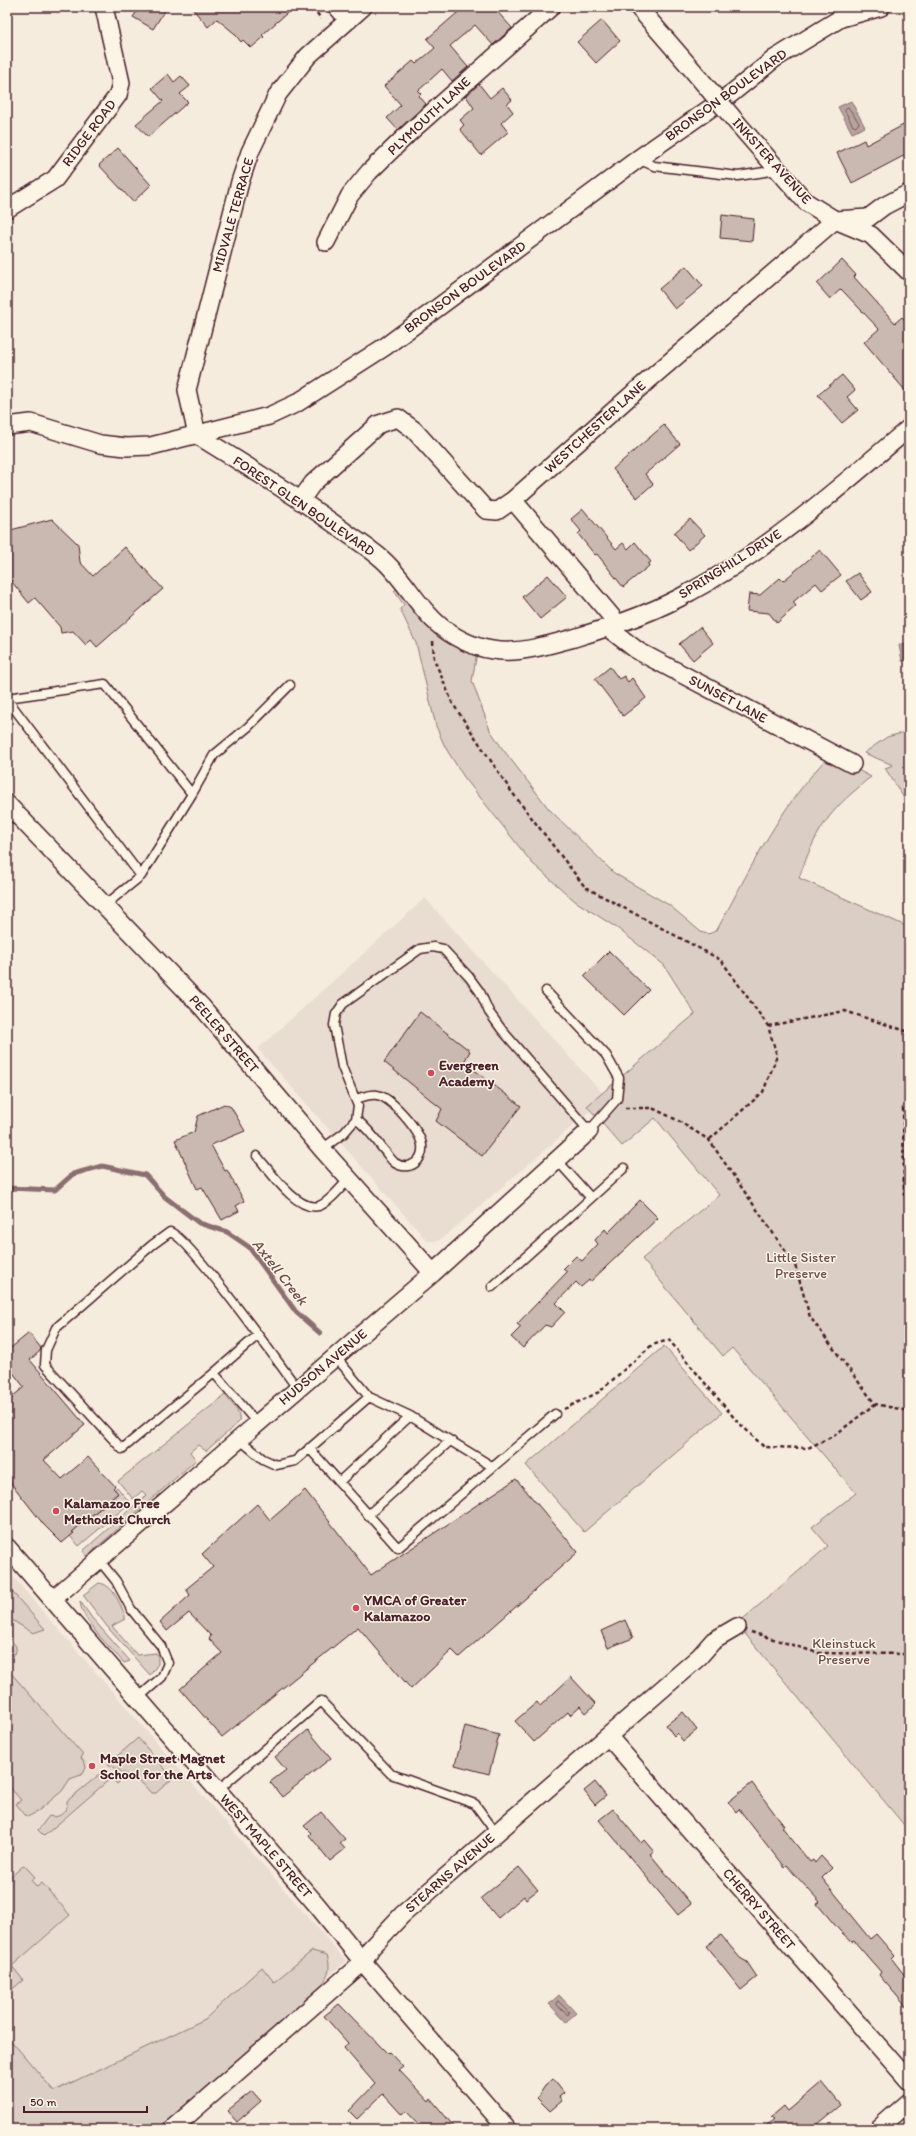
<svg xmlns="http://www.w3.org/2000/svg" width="916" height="2136" font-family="Itim,sans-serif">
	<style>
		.built { fill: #e8ddd0 }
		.green { fill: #dbcec4; stroke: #927678 }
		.water { fill: #b8a39e; stroke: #8c6e70 }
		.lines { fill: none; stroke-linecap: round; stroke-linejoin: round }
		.shore { stroke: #765459; stroke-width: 1 }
		.stream { stroke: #8c6e70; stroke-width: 5 }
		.building { fill: #cab9b1; stroke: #4a1f2b }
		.service-casing { stroke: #4a1f2b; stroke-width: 11 }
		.minor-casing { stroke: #4a1f2b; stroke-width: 20 }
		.path { stroke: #4a1f2b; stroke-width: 2.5; stroke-dasharray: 4 3; stroke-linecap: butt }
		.service { stroke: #fcf5e5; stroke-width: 8 }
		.minor { stroke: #fcf5e5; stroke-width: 17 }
		.minor-bridge-casing { stroke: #4a1f2b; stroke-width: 20; stroke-linecap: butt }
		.minor-bridge { stroke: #fcf5e5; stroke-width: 17 }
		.poi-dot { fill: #d1495b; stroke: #fcf5e5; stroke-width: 1.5 }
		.labels { text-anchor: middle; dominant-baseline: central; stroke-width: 3; stroke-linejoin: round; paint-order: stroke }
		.street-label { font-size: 14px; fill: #4a1f2b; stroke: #fcf5e5 }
		.poi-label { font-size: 14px; font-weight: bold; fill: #4a1f2b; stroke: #fcf5e5; text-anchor: start }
		.park-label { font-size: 14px; fill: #6e4b51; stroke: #fcf5e5 }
		.water-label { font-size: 15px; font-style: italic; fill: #704d53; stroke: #fcf5e5 }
	</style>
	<rect width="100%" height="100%" fill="#f5ecde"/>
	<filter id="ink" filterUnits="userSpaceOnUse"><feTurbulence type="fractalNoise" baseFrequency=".025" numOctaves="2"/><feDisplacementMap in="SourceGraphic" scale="8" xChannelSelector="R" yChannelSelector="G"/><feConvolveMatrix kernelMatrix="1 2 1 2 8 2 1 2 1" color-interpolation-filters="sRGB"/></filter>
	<g filter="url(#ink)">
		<path class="built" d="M425 898 606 1097 450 1232 438 1241H427L258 1049Z
			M7 1570 346 1961 154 2129H7Z"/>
		<path class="green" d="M402 584 478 647 472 681 490 730 502 748 549 809 614 873 669 905 701 932C708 935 712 934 718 928 751 867 781 805 830 755L871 777C864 781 859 788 852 793 822 819 812 842 799 878L906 926 909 922V1831L737 1624 828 1546 812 1527 856 1493 732 1348 723 1356 642 1259 719 1195 655 1118 622 1146 587 1106 695 1014 664 965 617 928 575 901 532 863 464 777 445 747 436 726 416 643 400 609 404 605 394 591Z
			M909 731V806L885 768 893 765 864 753 887 737Z
			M664 1346 722 1413 584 1532 526 1465Z
			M225 1395C231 1403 241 1411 239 1422L206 1451 198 1445 190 1452 196 1460 87 1556 83 1551 146 1495 142 1491 133 1499 118 1481Z
			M117 1487 130 1503 79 1546 70 1536 74 1533 72 1532 118 1494 115 1489Z
			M99 1583C114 1585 119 1603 125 1615V1619L112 1626 137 1655 156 1653 158 1655V1664L150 1675 109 1629 83 1595Z
			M7 1586 45 1629 33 1633 7 1617Z
			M80 1601 92 1618 130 1661 124 1663C111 1648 81 1621 80 1601Z
			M7 1640C15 1642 18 1647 15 1654L7 1653Z
			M10 1672 83 1755 81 1758 85 1763 86 1768 81 1775 70 1779 62 1791 37 1812 27 1817 16 1804 21 1800 7 1784V1675Z
			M138 1738 173 1778 156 1793H151L143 1784 108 1764Z
			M100 1774 111 1776 120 1781 117 1784 111 1778 44 1836 38 1830 49 1816C59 1819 68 1812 67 1801Z
			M24 1865 35 1877 31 1880 37 1887 42 1883 70 1915 12 1966 23 1980 7 1994V1880Z
			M312 1951 327 1955C333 1973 325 1982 313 1995L157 2129H7V2036L54 2091 205 2019 262 1967 274 1982Z"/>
		<path class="water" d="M851 101 865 127 852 133 838 107Z
			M909 644V660L902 661 899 645Z
			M559 1995 576 2013 566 2022 549 2004Z"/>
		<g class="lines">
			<path class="shore" d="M848 107 859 123 856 127 853 126 845 111Z
				M558 2001 569 2012 568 2015 556 2005Z"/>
			<path class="stream" d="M7 1188 55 1190 73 1174 102 1166 145 1175 165 1197 199 1223 227 1232 249 1247 296 1312 320 1333"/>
		</g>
		<path class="building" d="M140 7H167L153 29 133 17Z
			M191 7H294L262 35 264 37 251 48 243 40 241 42 234 33 217 19 208 27Z
			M464 7H493L512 28 493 45 475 25 450 46 468 67 452 81 442 69 418 91 421 94 419 96 426 104 398 130 387 118 401 105 384 86 413 61 416 64 435 48 427 39Z
			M602 20 620 41 596 63 577 42Z
			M168 74 174 82 181 76 190 86 180 94 188 102 148 137 136 124 163 101 152 88Z
			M479 84 490 98 502 88 512 100 507 104 513 112 501 123 508 132 481 155 460 129 464 125 460 120 474 108 466 96Z
			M909 122V153L852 183 837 153 864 140 866 145Z
			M118 148 151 185 133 202 99 165Z
			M722 215 754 219 752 241 720 238Z
			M842 260 856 275 854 277 895 323 902 317 909 324V395L864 342 879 329 841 289 830 299 817 284Z
			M686 266 703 286 675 309 659 289Z
			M842 375 855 390 847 397 858 410 842 423 818 395Z
			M664 425 680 444 645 474 653 484 637 498 613 469Z
			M583 509 616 549 623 543 628 549 635 542 651 562 648 564 649 566 623 587 597 554 595 555 578 534 581 531 571 519Z
			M52 519 78 544 80 562 93 576 125 547 163 589 97 647 91 640 86 645 73 631 61 633 60 627 35 598 29 603 7 576V531Z
			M690 519 705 535 688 550 674 533Z
			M820 550 841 575 822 590 816 583 793 602 796 606 777 623 769 613 747 611 749 594 760 595 780 578 783 581Z
			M858 573 872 592 861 600 846 581Z
			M548 575 567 597 540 619 522 597Z
			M700 627 713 643 693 660 679 644Z
			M610 667 619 679 624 676 628 682 632 678 646 698 623 716 595 679Z
			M609 951 649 990 624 1015 584 976Z
			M420 1012 470 1051 464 1062 521 1106 482 1156 436 1121 442 1109 384 1062Z
			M224 1104 231 1107 245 1131 211 1145 225 1171 227 1170 244 1201 236 1206 239 1211 222 1220 202 1187 197 1189 175 1140 194 1132 198 1116Z
			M640 1200 658 1218 590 1282 589 1280 581 1287 576 1282 556 1303 565 1312 551 1327 545 1325 523 1348 511 1337 521 1327 517 1324 567 1272 563 1269 576 1256 582 1261 598 1244 595 1240 605 1229 608 1233Z
			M29 1333 41 1348 40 1351 30 1360 85 1425 44 1460 62 1479 88 1457 115 1486 113 1488 118 1493 72 1532 74 1533 62 1543 44 1525 7 1478V1401L24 1387 7 1365V1351Z
			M516 1479 578 1552 459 1657 452 1650 411 1689 358 1627 222 1737 180 1689 222 1653 209 1639 211 1636 189 1613 167 1631 160 1622 190 1595 186 1589 213 1567 202 1554 257 1504 270 1520 305 1490 371 1575Z
			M625 1620 633 1638 608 1648 601 1631Z
			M571 1677 596 1704 586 1713 580 1706 570 1715 568 1712 534 1742 515 1721 537 1702 540 1706Z
			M683 1712 697 1730 683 1741 677 1733 674 1736 666 1725Z
			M465 1726 499 1735 489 1774 455 1765Z
			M308 1730 331 1758 282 1797 270 1782 286 1770 275 1757Z
			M595 1782 606 1796 595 1805 584 1791Z
			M752 1783 784 1826 782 1827 810 1862 813 1860 815 1863 821 1856 832 1868 822 1878 845 1906 844 1907 870 1939 876 1934 895 1956 892 1959 909 1981V2010L879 1975 881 1972 854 1941 852 1942 840 1931 817 1904 820 1902 786 1865 784 1867 739 1809 736 1812 728 1802Z
			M613 1809 641 1843 644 1840 654 1852 650 1854 691 1904 678 1915 599 1820Z
			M321 1812 345 1839 340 1843 345 1849 330 1861 309 1835 311 1833 304 1826Z
			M519 1867 538 1890 526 1899 524 1896 498 1918 481 1898Z
			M721 1935 740 1958 747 1962 757 1977 741 1990 706 1946Z
			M339 2004 387 2053 389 2052 403 2067 399 2070 429 2102 431 2099 456 2129H423L406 2111 402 2115 383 2094 357 2119 349 2111 375 2084 344 2048 348 2043 324 2016Z
			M553 2079 564 2093 559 2097 562 2101 550 2111 537 2098 545 2086Z
			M822 2082 841 2105 812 2129H763L774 2119 771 2117 784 2106 788 2111Z
			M252 2091 261 2101 237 2122 227 2111Z"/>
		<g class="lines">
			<g class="service-casing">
				<path id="service" d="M638 159 654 166 738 176 778 170
					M7 698 105 684 192 794 141 876 104 906
					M7 699 141 876
					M192 794 214 755 248 727 290 685
					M356 1099C362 1097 370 1094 377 1095 391 1097 420 1131 422 1145 424 1161 409 1172 395 1163 390 1159 387 1153 383 1149 375 1138 367 1128 356 1119
					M322 1149 344 1133 356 1119 358 1106 342 1067 334 1025 336 1014 343 1004 420 949 433 947 443 949 469 977 480 992 489 1012 502 1030 589 1131 617 1099 619 1078 606 1055 546 991
					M257 1156C270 1171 297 1212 319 1206 330 1202 341 1187 349 1179
					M591 1198 624 1168
					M492 1287 591 1198 557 1160
					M214 1373 258 1335
					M369 1397 410 1416 493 1467
					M257 1423 214 1373 122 1449 45 1365 46 1350 56 1328 152 1245 170 1232C187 1235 281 1366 297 1388
					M239 1439 263 1459 276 1465 295 1461 369 1397 335 1356
					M309 1448 398 1548 555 1414
					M339 1482 410 1416
					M368 1515 450 1441
					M99 1560 116 1581 131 1609 161 1646 168 1663 162 1677 138 1698
					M218 1790 321 1701 391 1774 475 1804 496 1833"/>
			</g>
			<g class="minor-casing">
				<path id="minor" d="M337 7 349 20
					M363 7 308 56 278 94 250 152 240 182 187 390 197 435C248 467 300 498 348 534 359 542 372 550 382 559 407 581 420 613 448 632 493 662 526 651 574 638 611 627 657 611 690 592 770 549 840 487 909 428
					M638 7 690 67
					M738 124 806 202 835 220 871 235 909 272
					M7 209 55 179 118 95 121 83 104 7
					M326 242 350 195 369 172 410 132 551 7
					M7 426 31 423 100 444 126 447 151 446 269 416 297 403 386 346 638 159 732 93 774 59 841 18 881 7
					M513 500 618 624
					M300 501 313 483 379 424 398 418 414 430 486 510 497 511 513 500 637 390 835 220 868 218 884 206 909 193
					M608 628 638 651 852 764
					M7 804 202 1007 322 1149 433 1273
					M7 1547 317 1905 363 1962 507 2129
					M53 1599 433 1273 589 1131
					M608 1736 909 2081
					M172 2129 363 1962 371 1948 402 1915 699 1657 713 1641 737 1627
					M878 2129 909 2102"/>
			</g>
			<path class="path" d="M317 13 321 19
				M433 641 434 659 453 704 511 791 585 887 721 960 768 1026 777 1056 763 1092 709 1140
				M768 1026 845 1011 909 1032
				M909 1104 903 1108 904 1197 909 1204
				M625 1108H652L677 1120 709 1140 795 1265 810 1317 875 1404 909 1411
				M564 1409 599 1392 652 1345 669 1340 736 1420 764 1447 808 1448 835 1435 875 1404
				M751 1632 818 1653 909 1654"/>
			<use href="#service" class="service"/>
			<use href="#minor" class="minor"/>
			<g class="minor-bridge-casing">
				<path id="minor-bridge" d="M690 67 738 124"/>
			</g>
			<use href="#minor-bridge" class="minor-bridge"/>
		</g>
	</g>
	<g class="poi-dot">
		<circle cx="431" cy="1073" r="4"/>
		<circle cx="56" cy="1511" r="4"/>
		<circle cx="356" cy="1608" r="4"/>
		<circle cx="92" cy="1766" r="4"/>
	</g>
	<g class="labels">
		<g class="street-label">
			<text transform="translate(726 95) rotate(-36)">BRONSON BOULEVARD</text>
			<text transform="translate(429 116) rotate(-43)">PLYMOUTH LANE</text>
			<text transform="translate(89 133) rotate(-53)">RIDGE ROAD</text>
			<text transform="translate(772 161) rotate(48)">INKSTER AVENUE</text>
			<text transform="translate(233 215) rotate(-74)">MIDVALE TERRACE</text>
			<text transform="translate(465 287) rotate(-36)">BRONSON BOULEVARD</text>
			<text transform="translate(595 427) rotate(-42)">WESTCHESTER LANE</text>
			<text transform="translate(304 506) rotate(34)">FOREST GLEN BOULEVARD</text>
			<text transform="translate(730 564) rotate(-32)">SPRINGHILL DRIVE</text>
			<text transform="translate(728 699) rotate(28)">SUNSET LANE</text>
			<text transform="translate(224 1034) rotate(49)">PEELER STREET</text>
			<text transform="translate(323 1367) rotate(-40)">HUDSON AVENUE</text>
			<text transform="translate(266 1846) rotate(49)">WEST MAPLE STREET</text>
			<text transform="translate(450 1873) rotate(-41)">STEARNS AVENUE</text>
			<text transform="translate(759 1909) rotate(49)">CHERRY STREET</text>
		</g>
		<g class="poi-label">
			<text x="439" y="1065">Evergreen<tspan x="439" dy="16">Academy</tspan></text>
			<text x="64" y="1503">Kalamazoo Free<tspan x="64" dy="16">Methodist Church</tspan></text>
			<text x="364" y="1600">YMCA of Greater<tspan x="364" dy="16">Kalamazoo</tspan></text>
			<text x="100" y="1758">Maple Street Magnet<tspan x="100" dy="16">School for the Arts</tspan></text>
		</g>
		<g class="park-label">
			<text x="801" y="1257">Little Sister<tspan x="801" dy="16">Preserve</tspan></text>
			<text x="844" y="1643">Kleinstuck<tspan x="844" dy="16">Preserve</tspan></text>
		</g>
		<g class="water-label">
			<text transform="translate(280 1272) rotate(52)">Axtell Creek</text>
		</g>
	</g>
	<rect width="916" height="2136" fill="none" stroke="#fcf5e5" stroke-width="24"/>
	<rect x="12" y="12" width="892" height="2112" fill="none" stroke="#4a1f2b" stroke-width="1.5" filter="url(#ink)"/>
	<path d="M24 2106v6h123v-6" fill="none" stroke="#4a1f2b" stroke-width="2"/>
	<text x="30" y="2106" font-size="12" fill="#4a1f2b" stroke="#fcf5e5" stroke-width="3" paint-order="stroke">50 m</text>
</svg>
